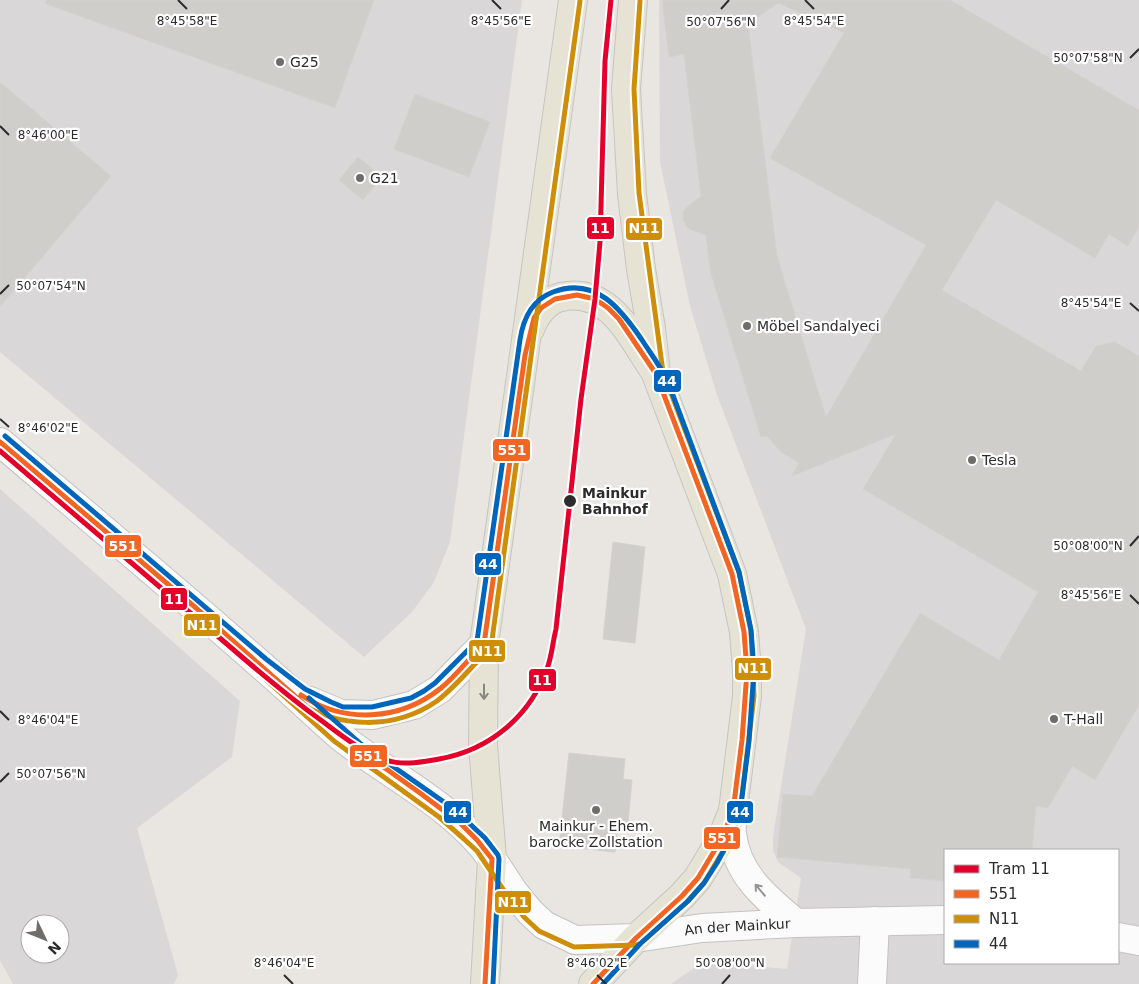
<svg xmlns="http://www.w3.org/2000/svg" width="1139" height="984" font-family="'DejaVu Sans',sans-serif">
	<style>
		.industrial { fill: #dad7d9; fill-rule: evenodd }
		.building { fill: #d0cecb; stroke: #d4d2ce; fill-rule: evenodd }
		.lines { fill: none; stroke-linecap: round; stroke-linejoin: round }
		.minor-casing { stroke: #c3c2c2; stroke-width: 30 }
		.tertiary-casing { stroke: #c3c2c2; stroke-width: 30 }
		.primary-casing { stroke: #c5c4c2; stroke-width: 30 }
		.minor { stroke: #fcfbfb; stroke-width: 28 }
		.tertiary { stroke: #fcfbfb; stroke-width: 28 }
		.primary { stroke: #e6e3d5; stroke-width: 28 }
		.bus-1-casing { stroke: #fff; stroke-width: 9 }
		.bus-2-casing { stroke: #fff; stroke-width: 9 }
		.bus-3-casing { stroke: #fff; stroke-width: 9 }
		.bus-1 { stroke: #f26522; stroke-width: 5 }
		.bus-2 { stroke: #ce8e09; stroke-width: 5 }
		.bus-3 { stroke: #0065bd; stroke-width: 5 }
		.tram-1-casing { stroke: #fff; stroke-width: 9 }
		.tram-1 { stroke: #e4002b; stroke-width: 5 }
		.oneway { stroke: #898880 }
		.oneway2 { stroke: #949494 }
		.ticks { fill: none; stroke: #2c2c2c; stroke-width: 2 }
		.poi-dot { fill: #6e6d6c; stroke: #fff; stroke-width: 2 }
		.stop-dot { fill: #2c2c2c; stroke: #fff; stroke-width: 2 }
		.labels { text-anchor: middle; dominant-baseline: central; stroke-width: 4.5; stroke-linejoin: round; paint-order: stroke }
		.poi-label { font-size: 14px; fill: #2c2c2c; stroke: #fff; text-anchor: start }
		.stop-label { font-size: 14px; font-weight: bold; fill: #2c2c2c; stroke: #fff; text-anchor: start }
		.street-label { font-size: 14px; fill: #2c2c2c; stroke: #fff }
		.ticks-label { font-size: 12px; text-anchor: middle; fill: #2c2c2c; stroke: #fff; stroke-width: 4.5; stroke-linejoin: round; paint-order: stroke }
		.line-badge { stroke: #fff; stroke-width: 2 }
		.badge-label { font-size: 14px; text-anchor: middle; font-weight: bold; fill: #fff }
	</style>
	<rect width="100%" height="100%" fill="#e9e6e2"/>
	<path class="industrial" d="M0 0H522L450 542 434 582 412 612 364 657 0 352Z
		M659 0H1139V984H671L694 968 713 962 787 969 801 878 778 862 773 851V837L806 629 717 395 690 306 660 162ZM945 850H1118V963H945Z
		M0 489 240 701 232 757 137 828 178 975 174 984H13L0 960ZM30 924H60V954H30Z"/>
	<path class="building" d="M46 0H374L335 108 46 4Z
		M662 0H950L1139 110V227L1128 246 1109 234 1095 258 996 200 942 290 1081 371 1096 346 1115 342 1139 356V705L1095 780 1072 766 1048 808 1036 806 1032 850H945V881L910 878 911 869 777 857 783 794 812 796 920 613 999 660 1038 592 863 489 896 434 792 476 799 463 781 452 767 436 761 437 710 270 706 235 691 230 687 227 683 219V213L686 208 701 196 684 54 669 57ZM778 3 844 33 770 158 926 245 826 417 777 256 748 24Z
		M0 82 111 176 0 307Z
		M415 94 490 122 469 177 394 149Z
		M358 157 382 177 363 200 339 180Z
		M613 542 645 547 635 643 603 639Z
		M569 753 625 759 623 779 632 780 628 823 618 821 615 852 559 846Z"/>
	<g class="lines">
		<g class="minor-casing">
			<g id="minor">
				<path d="M733 811C733 818 731 827 732 834 737 875 766 898 796 923"/>
				<path id="s1" d="M492 859 513 891 530 912 544 925 575 940 636 938 702 928 796 923 945 920"/>
				<path d="M1118 937 1139 941"/>
				<path d="M872 984 875 921"/>
			</g>
		</g>
		<g class="tertiary-casing">
			<path id="tertiary" d="M0 442C87 516 175 589 261 665 288 688 313 713 340 736 389 776 455 806 492 859
				M310 701 341 714 373 715 414 705 440 689 484 644"/>
		</g>
		<g class="primary-casing">
			<path id="primary" d="M530 329C536 314 545 301 561 297 610 286 631 337 654 370
				M485 984 492 859 483 745 484 644 573 0
				M593 984 636 938 682 896 698 878 722 838 733 811 747 696V671L744 632 732 574 656 374 651 328 641 269 632 194 626 89 633 0"/>
		</g>
		<use href="#minor" class="minor"/>
		<use href="#tertiary" class="tertiary"/>
		<use href="#primary" class="primary"/>
		<g class="bus-1-casing">
			<path id="bus-1" d="M0 442 196 608 340 736 420 793 460 823 477 840 492 859
				M484 644 525 355 534 318 541 308 555 299 577 295 595 299 608 308 619 319 656 374 732 574 744 632 747 671 742 740 733 811 722 838 698 878 682 896 636 938 593 984
				M301 695C344 724 400 721 441 688 457 675 469 658 484 644
				M485 984 492 859"/>
		</g>
		<g class="bus-2-casing">
			<path id="bus-2" d="M0 452 256 671 334 741 439 817 464 839 477 851 507 895 524 917 539 931 574 947 636 945 640 944 687 902 704 883 729 841 740 812 754 696 751 631 739 572 663 372 639 193 634 89 640 1
				M297 701C339 729 395 730 437 701 450 691 461 679 473 666 479 660 485 654 491 647L580 1"/>
		</g>
		<g class="bus-3-casing">
			<path id="bus-3" d="M5 436 266 659 305 689 331 702 343 707H372L411 698 424 691 435 683 477 641 520 340C523 319 532 300 553 292 596 276 621 309 642 340 651 354 661 367 668 382L739 572 751 630 754 670 749 741 740 813 729 841 717 863 704 883 688 901 641 943 603 984
				M309 698 361 744 454 809 485 838 498 855 499 859 493 984"/>
		</g>
		<use href="#bus-1" class="bus-1"/>
		<use href="#bus-2" class="bus-2"/>
		<use href="#bus-3" class="bus-3"/>
		<g class="tram-1-casing">
			<path id="tram-1" d="M0 451C76 516 152 580 228 645 258 671 289 697 322 721 342 736 362 752 386 760 404 766 421 762 439 759 490 750 531 716 548 666 552 654 553 641 556 629L581 399 595 299 600 242 605 61 611 0"/>
		</g>
		<use href="#tram-1" class="tram-1"/>
	</g>
	<defs><path id="oneway-shaft" d="M-6 0H5M1.5-3L5.5 0L1.5 3" fill="none" stroke-width="1.6" stroke-linecap="round" stroke-linejoin="round" transform="scale(1.25)"/></defs>
	<use class="oneway" href="#oneway-shaft" transform="translate(484 692) rotate(90)"/>
	<use class="oneway2" href="#oneway-shaft" transform="translate(760 890) rotate(-130)"/>
	<path class="ticks" d="M178 0 187 9M492 0 501 9M805 0 814 9M721 9 729 0M1130 58 1139 49M0 126 9 135M0 294 9 285M1130 303 1139 311M0 419 9 427M1130 546 1139 536M1130 595 1139 604M0 711 9 720M0 782 9 773M284 975 293 984M597 975 606 984M722 984 730 975"/>
	<g class="poi-dot">
		<circle cx="280" cy="62" r="5"/>
		<circle cx="360" cy="178" r="5"/>
		<circle cx="747" cy="326" r="5"/>
		<circle cx="972" cy="460" r="5"/>
		<circle cx="1054" cy="719" r="5"/>
		<circle cx="596" cy="810" r="5"/>
	</g>
	<circle class="stop-dot" cx="570" cy="501" r="7"/>
	<g class="labels">
		<g class="poi-label">
			<text x="290" y="62">G25</text>
			<text x="370" y="178">G21</text>
			<text x="757" y="326">Möbel Sandalyeci</text>
			<text x="982" y="460">Tesla</text>
			<text x="1064" y="719">T-Hall</text>
			<text x="596" y="826" text-anchor="middle">Mainkur - Ehem.<tspan x="596" dy="16">barocke Zollstation</tspan></text>
		</g>
		<g class="stop-label">
			<text x="582" y="493">Mainkur<tspan x="582" dy="16">Bahnhof</tspan></text>
		</g>
		<g class="street-label">
			<text stroke="none"><textPath href="#s1" startOffset="282">An der Mainkur</textPath></text>
		</g>
	</g>
	<g class="ticks-label">
		<text x="187" y="25">8°45'58"E</text>
		<text x="501" y="25">8°45'56"E</text>
		<text x="814" y="25">8°45'54"E</text>
		<text x="721" y="26">50°07'56"N</text>
		<text x="1088" y="62">50°07'58"N</text>
		<text x="48" y="139">8°46'00"E</text>
		<text x="51" y="290">50°07'54"N</text>
		<text x="1091" y="307">8°45'54"E</text>
		<text x="48" y="432">8°46'02"E</text>
		<text x="1088" y="550">50°08'00"N</text>
		<text x="1091" y="599">8°45'56"E</text>
		<text x="48" y="724">8°46'04"E</text>
		<text x="51" y="778">50°07'56"N</text>
		<text x="730" y="967">50°08'00"N</text>
		<text x="284" y="967">8°46'04"E</text>
		<text x="597" y="967">8°46'02"E</text>
	</g>
	<g class="line-badge">
		<rect x="586" y="216" width="29" height="24" rx="5" fill="#e4002b"/>
		<rect x="625" y="217" width="38" height="24" rx="5" fill="#ce8e09"/>
		<rect x="653" y="369" width="29" height="24" rx="5" fill="#0065bd"/>
		<rect x="492" y="438" width="39" height="24" rx="5" fill="#f26522"/>
		<rect x="104" y="534" width="38" height="24" rx="5" fill="#f26522"/>
		<rect x="474" y="552" width="28" height="24" rx="5" fill="#0065bd"/>
		<rect x="160" y="587" width="28" height="24" rx="5" fill="#e4002b"/>
		<rect x="183" y="613" width="38" height="24" rx="5" fill="#ce8e09"/>
		<rect x="468" y="639" width="38" height="24" rx="5" fill="#ce8e09"/>
		<rect x="734" y="657" width="38" height="24" rx="5" fill="#ce8e09"/>
		<rect x="528" y="668" width="29" height="24" rx="5" fill="#e4002b"/>
		<rect x="349" y="744" width="39" height="24" rx="5" fill="#f26522"/>
		<rect x="726" y="800" width="28" height="24" rx="5" fill="#0065bd"/>
		<rect x="443" y="800" width="29" height="24" rx="5" fill="#0065bd"/>
		<rect x="703" y="826" width="38" height="24" rx="5" fill="#f26522"/>
		<rect x="494" y="890" width="38" height="24" rx="5" fill="#ce8e09"/>
	</g>
	<g class="badge-label">
		<text x="600" y="233">11</text>
		<text x="644" y="233">N11</text>
		<text x="667" y="386">44</text>
		<text x="512" y="455">551</text>
		<text x="123" y="551">551</text>
		<text x="488" y="569">44</text>
		<text x="174" y="604">11</text>
		<text x="202" y="630">N11</text>
		<text x="487" y="656">N11</text>
		<text x="753" y="673">N11</text>
		<text x="542" y="685">11</text>
		<text x="368" y="761">551</text>
		<text x="740" y="817">44</text>
		<text x="458" y="817">44</text>
		<text x="722" y="843">551</text>
		<text x="513" y="907">N11</text>
	</g>
	<rect x="944" y="849" width="175" height="115" fill="#ffffff" stroke="#ababab"/>
	<rect x="954" y="865" width="25" height="8" fill="#e4002b" stroke="#ababab"/>
	<text x="989" y="874" font-size="15" fill="#2c2c2c">Tram 11</text>
	<rect x="954" y="890" width="25" height="8" fill="#f26522" stroke="#ababab"/>
	<text x="989" y="899" font-size="15" fill="#2c2c2c">551</text>
	<rect x="954" y="915" width="25" height="8" fill="#ce8e09" stroke="#ababab"/>
	<text x="989" y="924" font-size="15" fill="#2c2c2c">N11</text>
	<rect x="954" y="940" width="25" height="8" fill="#0065bd" stroke="#ababab"/>
	<text x="989" y="949" font-size="15" fill="#2c2c2c">44</text>
	<g transform="translate(45 939) rotate(133)"><circle r="24" fill="#ffffff" stroke="#ababab"/>
	<path d="M0-4L9 19L0 12L-9 19Z" fill="#6e6d6c"/>
	<text y="-8" font-size="14" font-weight="bold" text-anchor="middle" fill="#2c2c2c">N</text>
	</g>
</svg>
